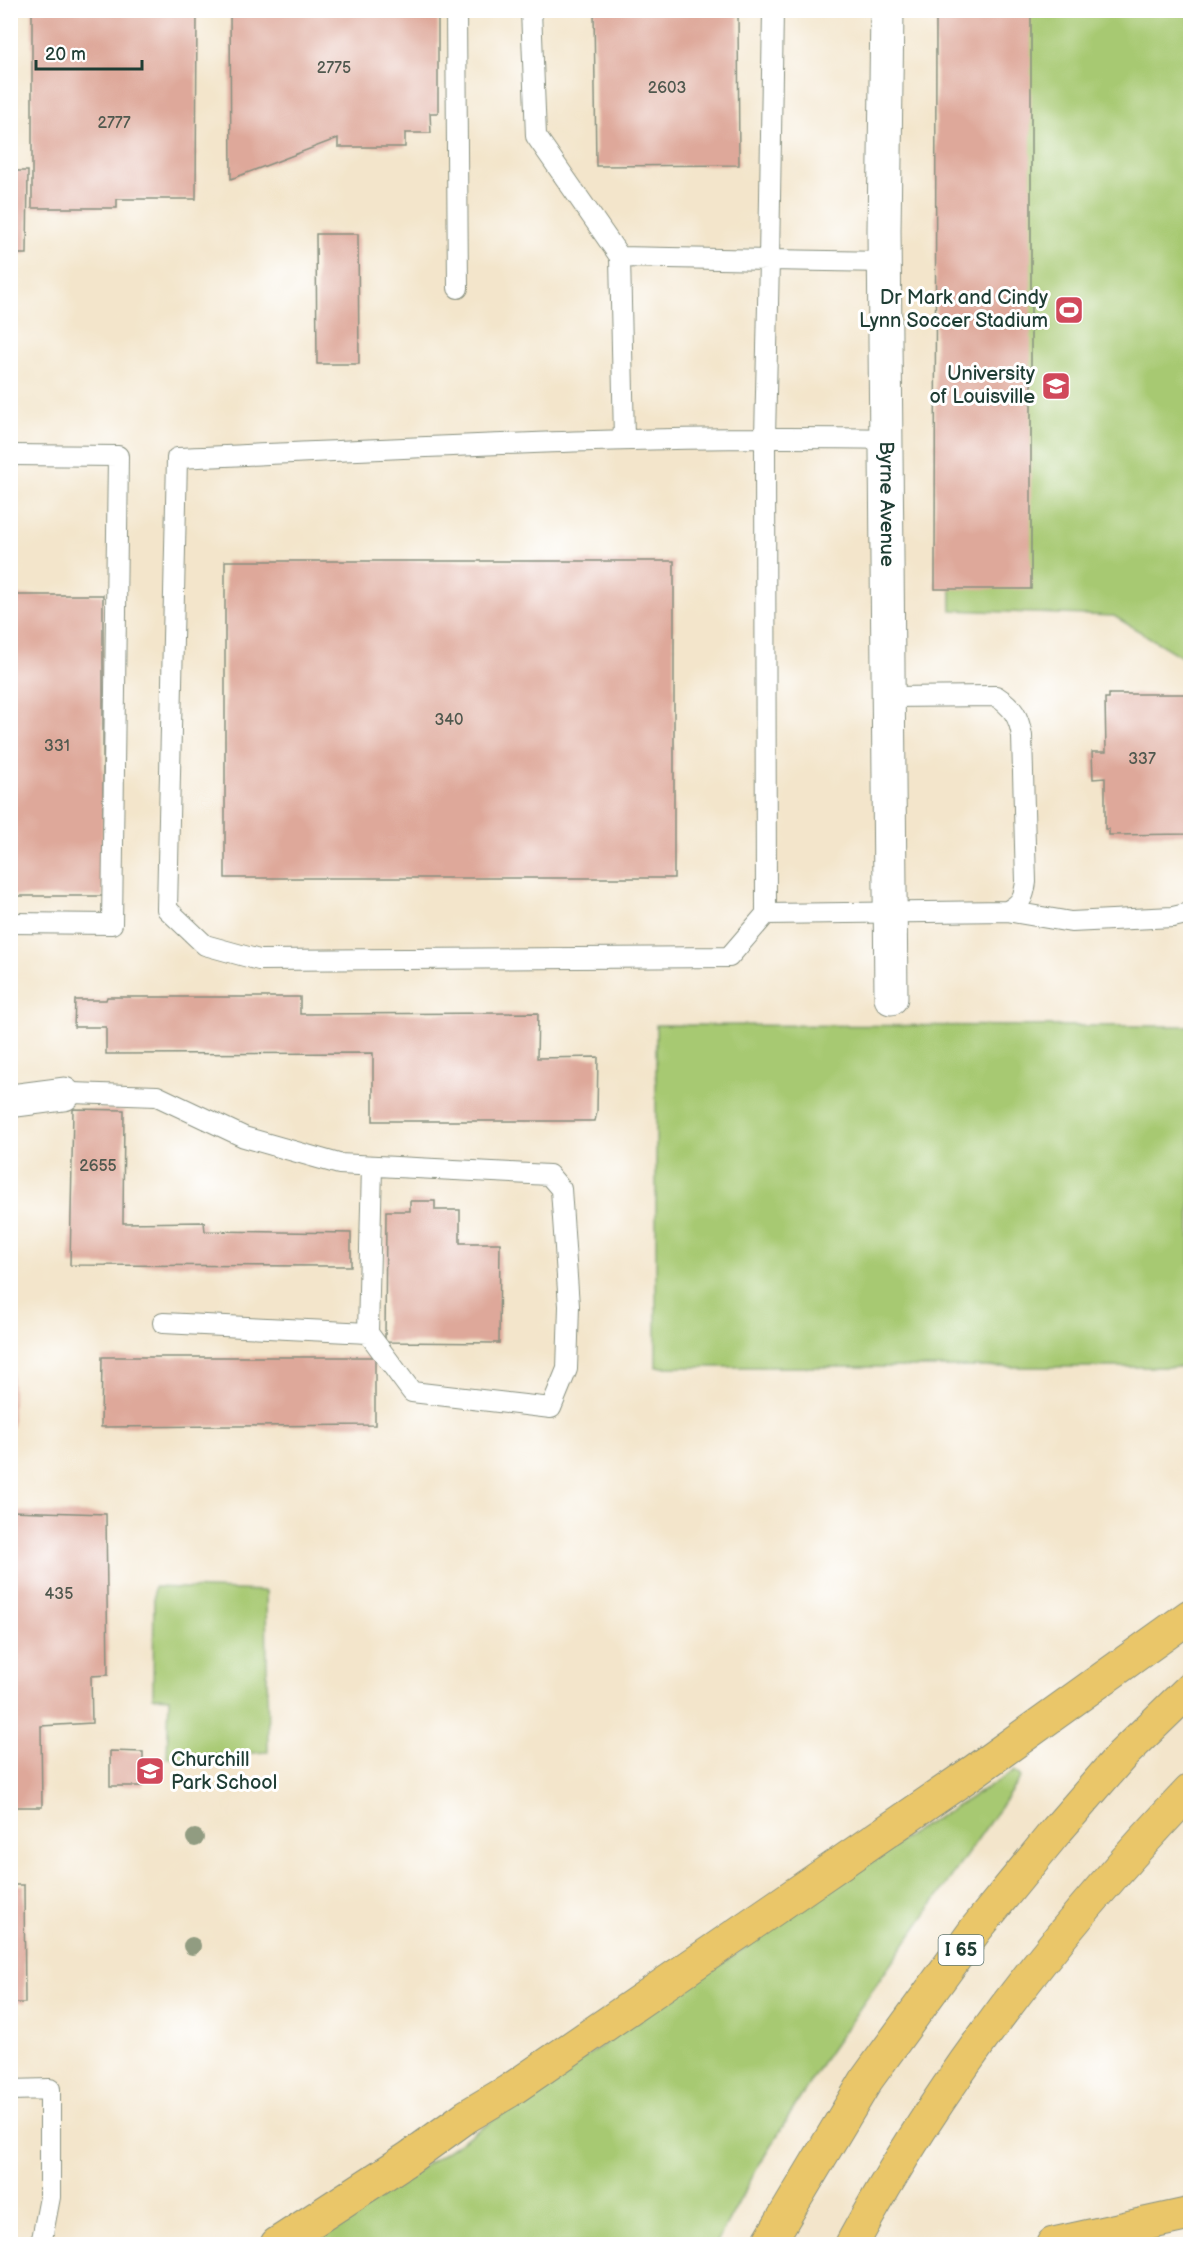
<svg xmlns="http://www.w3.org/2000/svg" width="1201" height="2255" font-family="'Balsamiq Sans',sans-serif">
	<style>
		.green { fill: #a7c972; stroke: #638353; stroke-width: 1.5 }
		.building { fill: #dea89a }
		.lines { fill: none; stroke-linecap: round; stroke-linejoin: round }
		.lane-casing { stroke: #899180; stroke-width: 22 }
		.street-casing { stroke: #899180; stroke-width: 35 }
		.primary-casing { stroke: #899180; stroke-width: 35 }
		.highway-casing { stroke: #899180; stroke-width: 35 }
		.lane { stroke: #fff; stroke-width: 20 }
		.street { stroke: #fff; stroke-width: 33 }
		.primary { stroke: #eac669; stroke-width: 33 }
		.highway { stroke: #eac669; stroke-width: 33 }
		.tree { fill: #919c81 }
		.labels { text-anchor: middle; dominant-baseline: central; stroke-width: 6; stroke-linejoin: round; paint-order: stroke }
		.number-label { font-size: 16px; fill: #4f584e }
		.shield { fill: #fff; stroke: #627771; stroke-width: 1.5 }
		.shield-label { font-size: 18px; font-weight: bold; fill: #1f3d34 }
		.poi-label { font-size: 20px; fill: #1f3d34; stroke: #fff; text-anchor: end }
		.street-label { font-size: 20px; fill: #1f3d34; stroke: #fff }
	</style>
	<rect width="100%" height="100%" fill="#fff"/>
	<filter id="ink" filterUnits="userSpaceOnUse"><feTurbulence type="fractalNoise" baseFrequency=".0167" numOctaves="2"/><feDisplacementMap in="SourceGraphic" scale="12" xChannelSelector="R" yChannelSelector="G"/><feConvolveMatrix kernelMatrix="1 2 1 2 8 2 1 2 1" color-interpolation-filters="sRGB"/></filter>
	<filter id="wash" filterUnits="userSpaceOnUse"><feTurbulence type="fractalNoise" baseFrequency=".008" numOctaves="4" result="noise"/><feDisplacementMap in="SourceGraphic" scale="24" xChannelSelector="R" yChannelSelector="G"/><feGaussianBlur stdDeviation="1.35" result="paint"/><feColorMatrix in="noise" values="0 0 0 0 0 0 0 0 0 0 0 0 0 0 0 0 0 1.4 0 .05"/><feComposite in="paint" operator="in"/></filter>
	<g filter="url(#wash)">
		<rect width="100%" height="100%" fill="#f3e5cb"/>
		<path class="green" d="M944 11H1190V662L1114 616 951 610Z
			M656 1025 1190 1026V1367H656Z
			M154 1587 266 1591 268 1752 167 1758 169 1698 153 1697Z
			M1015 1771 1021 1777 821 2064 759 2165 716 2244H306L486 2125 917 1830Z"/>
		<g id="blocks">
			<path class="building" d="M32 10H197L196 199H117V208H32Z
				M230 10H339V14H438V113H430L431 133H405V147H338V138L231 179Z
				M594 10H738L739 165 596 166Z
				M936 10H1031V589H935Z
				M10 171H28L27 254H10Z
				M316 234H358L359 364H317Z
				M225 561H674V878H225Z
				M10 595H103V896H10Z
				M1109 694H1190V834L1109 835V829H1105V778L1093 779 1092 752H1106L1105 698H1109Z
				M107 997H300V1014L538 1013 537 1058 598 1057 597 1112 595 1121H373V1053L106 1054V1027H74L75 1000H106Z
				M73 1109 124 1110 123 1223 204 1222 205 1231 351 1233V1266L70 1265Z
				M410 1201H435V1210H460V1243H500L499 1343 385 1342 386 1211H410Z
				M10 1239H13V1426L10 1427Z
				M102 1357H375V1425L101 1427Z
				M10 1511 106 1514 108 1675 91 1676 92 1723 41 1726 42 1807H10Z
				M110 1751 143 1752V1786H110Z
				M10 1885H24L25 2003H10Z"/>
		</g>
	</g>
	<g filter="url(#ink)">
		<use href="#blocks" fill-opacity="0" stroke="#899180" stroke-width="1.5"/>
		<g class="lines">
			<g class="lane-casing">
				<path id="lane" d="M456 10 458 288
					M531 10 536 136 620 257 769 260 773 10
					M620 257 624 439
					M885 262 769 260 765 437 766 914 729 957 259 960 205 945 167 909 177 458C414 448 650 434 887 439
					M10 455 118 456 112 924 10 923
					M1007 911 1071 922 1173 917 1190 913
					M766 914 1007 911C1021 904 1024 897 1026 882L1022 736C1019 717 1013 707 996 696L889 697
					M64 1094 72 1093 157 1096 244 1137 339 1164 549 1175 561 1189 569 1306 567 1369 551 1408 412 1392 368 1333 372 1166
					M163 1323 368 1333
					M10 2090 50 2089V2197L42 2239 38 2244"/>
			</g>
			<g class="street-casing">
				<g id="street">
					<path id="s1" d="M887 10 884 230 891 998"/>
					<path d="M10 1101 64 1094"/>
				</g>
			</g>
			<g class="primary-casing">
				<path id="primary" d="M1053 2244 1190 2214"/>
			</g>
			<g class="highway-casing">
				<path id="highway" d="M277 2244 409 2158 467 2116 509 2091 973 1772 1190 1616
					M768 2244 867 2079 976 1929 1056 1831 1122 1755 1190 1689
					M852 2244C942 2078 1060 1927 1190 1791"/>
			</g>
			<use href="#lane" class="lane"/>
			<use href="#street" class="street"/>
			<use href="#primary" class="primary"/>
			<use href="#highway" class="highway"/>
		</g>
		<g class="tree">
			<circle cx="195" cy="1838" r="9"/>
			<circle cx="192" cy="1946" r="9"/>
		</g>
	</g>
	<defs>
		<g id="stadium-square" transform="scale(1.5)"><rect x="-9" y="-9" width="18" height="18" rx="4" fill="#d1495b" stroke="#fff"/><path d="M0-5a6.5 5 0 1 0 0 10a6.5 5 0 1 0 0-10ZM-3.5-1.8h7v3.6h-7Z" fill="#fff"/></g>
		<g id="university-square" transform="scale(1.5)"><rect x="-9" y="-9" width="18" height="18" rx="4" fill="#d1495b" stroke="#fff"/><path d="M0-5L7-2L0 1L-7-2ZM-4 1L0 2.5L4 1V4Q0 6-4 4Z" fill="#fff"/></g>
		<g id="school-square" transform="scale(1.5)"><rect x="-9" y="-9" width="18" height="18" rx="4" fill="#d1495b" stroke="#fff"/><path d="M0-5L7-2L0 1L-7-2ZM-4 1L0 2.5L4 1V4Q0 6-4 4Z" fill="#fff"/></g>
	</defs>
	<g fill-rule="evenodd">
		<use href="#stadium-square" x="1069" y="310"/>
		<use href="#university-square" x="1056" y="386"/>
		<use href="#school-square" x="150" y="1771"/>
	</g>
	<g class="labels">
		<g class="number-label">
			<text x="334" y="68">2775</text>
			<text x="667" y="88">2603</text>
			<text x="114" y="123">2777</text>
			<text x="449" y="720">340</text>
			<text x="57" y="746">331</text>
			<text x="1142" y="759">337</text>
			<text x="98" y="1166">2655</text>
			<text x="59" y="1594">435</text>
		</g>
		<rect class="shield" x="938.5" y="1935" width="45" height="30" rx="4.5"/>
		<g class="shield-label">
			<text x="961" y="1950">I 65</text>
		</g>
		<g class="poi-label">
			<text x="1048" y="298">Dr Mark and Cindy<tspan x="1048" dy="23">Lynn Soccer Stadium</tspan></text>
			<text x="1035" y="374">University<tspan x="1035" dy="23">of Louisville</tspan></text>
			<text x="171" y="1760" text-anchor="start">Churchill<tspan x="171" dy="23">Park School</tspan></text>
		</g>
		<g class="street-label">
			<text stroke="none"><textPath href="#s1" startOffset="494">Byrne Avenue</textPath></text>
		</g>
	</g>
	<rect width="1201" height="2255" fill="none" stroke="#fff" stroke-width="36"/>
	<path d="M36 60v9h106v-9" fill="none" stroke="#1f3d34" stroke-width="3"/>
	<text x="45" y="60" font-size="18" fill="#1f3d34" stroke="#ffffff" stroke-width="4.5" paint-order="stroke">20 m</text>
</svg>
